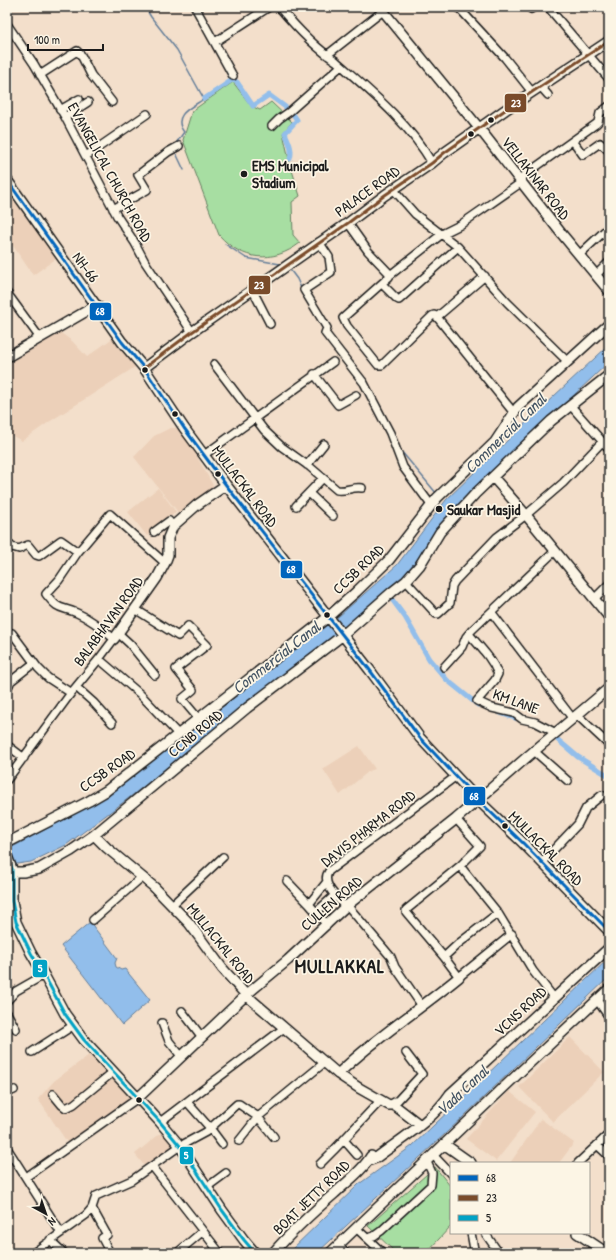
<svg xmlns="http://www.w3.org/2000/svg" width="616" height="1260" font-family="'Patrick Hand',sans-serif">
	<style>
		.built { fill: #ecd0b9 }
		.green { fill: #a7dea2; stroke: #627d5f }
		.water { fill: #92beeb; stroke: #637d98 }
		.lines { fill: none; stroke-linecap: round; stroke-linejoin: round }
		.stream { stroke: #637d98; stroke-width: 1.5 }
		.canal { stroke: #92beeb; stroke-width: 5 }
		.minor-casing { stroke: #1c1c1c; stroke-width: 10 }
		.major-casing { stroke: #1c1c1c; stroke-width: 12 }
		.minor { stroke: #fcf5e5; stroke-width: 7 }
		.major { stroke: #fcf5e5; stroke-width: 9 }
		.bus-1-casing { stroke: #fcf5e5; stroke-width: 6 }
		.bus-2-casing { stroke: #fcf5e5; stroke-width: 6 }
		.bus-3-casing { stroke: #fcf5e5; stroke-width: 6 }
		.bus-1 { stroke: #0065bd; stroke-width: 3 }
		.bus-2 { stroke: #7a4b2a; stroke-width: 3 }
		.bus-3 { stroke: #01a2c5; stroke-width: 3 }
		.bus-dot { fill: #1c1c1c; stroke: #fcf5e5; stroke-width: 1.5 }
		.labels { text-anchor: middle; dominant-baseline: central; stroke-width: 3.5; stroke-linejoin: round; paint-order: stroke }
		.poi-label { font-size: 15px; font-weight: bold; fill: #1c1c1c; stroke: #fcf5e5; text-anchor: start }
		.street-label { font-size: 15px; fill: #1c1c1c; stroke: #fcf5e5 }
		.water-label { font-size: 16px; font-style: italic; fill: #455564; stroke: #fcf5e5 }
		.district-label { font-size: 19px; font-weight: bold; letter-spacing: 1px; fill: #1c1c1c; stroke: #fcf5e5 }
		.line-badge { stroke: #fcf5e5; stroke-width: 1.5 }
		.badge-label { font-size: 11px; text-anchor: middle; font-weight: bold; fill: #fff }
	</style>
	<rect width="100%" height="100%" fill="#f3dfcb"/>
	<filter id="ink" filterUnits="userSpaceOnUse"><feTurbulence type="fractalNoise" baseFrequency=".025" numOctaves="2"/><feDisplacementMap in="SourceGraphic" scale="8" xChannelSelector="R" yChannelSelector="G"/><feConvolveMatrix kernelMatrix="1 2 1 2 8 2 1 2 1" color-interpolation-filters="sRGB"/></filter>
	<g filter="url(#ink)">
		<path class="built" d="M9 189 57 258 33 275 7 237V191Z
			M63 329 61 333 72 341 87 357 114 337 135 367 49 422 22 441 7 433V363L47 340Z
			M170 428H181L215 489 181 516 134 457 154 436Z
			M158 488 176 512 147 536 128 512Z
			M359 746 375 769 369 771 340 795 323 769Z
			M570 1037 604 1072 553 1122 519 1087Z
			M89 1055 132 1100 69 1145 38 1099 54 1081Z
			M509 1091 535 1112 496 1161 466 1139Z
			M541 1119 574 1143 559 1163H510Z
			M162 1132 174 1146 146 1168 135 1154Z"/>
		<path class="green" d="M233 82 251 106 260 110 271 102 292 122 283 133 290 164 300 196 292 202 293 235 300 243C273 264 242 261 219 235L183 140 192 111Z
			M435 1167 451 1187V1226L426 1253H396L368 1226Z"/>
		<path class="water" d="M609 345V362L492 472 451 516 404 576 344 628 125 801 66 845 31 862 17 864 7 868V850L107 796 339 616 397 565 446 500 540 409Z
			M90 922 117 958 115 963 116 967 121 970 125 969 150 1000 122 1025 61 946Z
			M609 958V977L461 1119 317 1253H288L359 1184 412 1146Z"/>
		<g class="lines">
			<path class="stream" d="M145 7 151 17 177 50 204 99C192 107 171 115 184 132L174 146
				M175 151 184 170
				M225 244 246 258 280 264
				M291 271 297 279 301 288
				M308 303 314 313
				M380 405 387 420
				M397 442 401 451 437 494"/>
			<path class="canal" d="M204 99 232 80 237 82 253 106 269 95 288 109
				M290 159C293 150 289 142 285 133L297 120 293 114
				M388 594 405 617 429 659 447 680 478 705
				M500 713 521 720
				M552 735 578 757 609 776"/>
			<g class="minor-casing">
				<path id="minor" d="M195 7 233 76
					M279 7C295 26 315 48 336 61 371 92 408 122 432 163
					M458 7 505 58 532 92
					M529 7 531 9 534 7
					M548 7 609 79
					M7 24 34 64 65 117 117 216 135 243 145 262 192 332
					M215 42 269 7
					M327 55 383 11
					M40 75 77 51 81 55 91 75 112 102
					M541 87 548 95
					M60 110 79 99
					M65 117 88 102
					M272 126 279 119 289 112 341 66
					M573 141 583 155 600 143 609 151
					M86 156 147 114
					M519 179 596 124 598 122 600 113 609 106
					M393 189 415 214 458 247 507 302 567 361
					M113 209 147 190 138 175 168 152 179 146
					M348 223 368 251 389 273V277L343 318 347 326 378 365H382L432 316 434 315 437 317
					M319 242 329 257 331 272 304 290 327 328 325 333 364 383 390 433 403 467 431 505
					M579 255 609 227
					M596 275 609 262
					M389 276 442 234 460 225 522 182
					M485 276 437 317 514 413
					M382 284 397 299 399 300 458 247
					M252 289 270 324
					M7 293 40 338
					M214 364 264 430 282 447 310 467 337 490C345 492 353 486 362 488
					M314 374 338 405 356 395
					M571 406 609 449
					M204 455 333 362
					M307 465 324 444
					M309 493 333 516
					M296 506 323 478
					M154 532 169 521 173 526
					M7 542 12 547 7 550
					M12 547 19 549 28 545 36 555 39 556 61 540 78 552 110 514 165 563
					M406 581 436 614H438L450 603 452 586 455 581 497 537 526 515 563 483 602 442
					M594 599 609 584
					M135 609 178 636 188 626 207 645 176 669 193 690 182 699 198 718
					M492 613 573 719
					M118 633 130 644 155 675
					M469 634C479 646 492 658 498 674L495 680 477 701 492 708 514 713 522 719 535 722 556 733
					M7 635 12 633 38 668 48 678 71 693
					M99 659 140 694 178 734
					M444 667 462 647 466 637 472 630 555 551
					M76 687 94 703 112 723
					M7 689 11 681 34 663
					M577 715 609 745
					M7 745 24 758
					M534 751 568 781
					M7 780 71 693 99 659 114 639C103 629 91 619 77 613 60 606 59 611 46 594L59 580 78 552
					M456 819 480 846 460 866 498 913 533 971 554 998
					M542 862 578 824 586 808 602 795
					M460 866 406 910V912L444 957 459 977 512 934
					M287 881 309 904
					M326 883 309 904 327 925
					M172 905 223 857
					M347 905 391 957 395 967 422 1006
					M345 907C337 897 320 883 329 871L455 777
					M316 912 335 895
					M93 920 142 877
					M444 957 458 944 498 913
					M597 1000 609 1017
					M7 1001 16 991 44 975
					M182 1011 201 1036
					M7 1013 16 1029
					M162 1023 169 1041 181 1056
					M32 1052 74 1025
					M7 1093 14 1090
					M53 1094 62 1105 66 1108 74 1104 113 1072
					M187 1102 210 1128 222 1144
					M389 1105 398 1100 422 1074 406 1053
					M160 1122 284 1028
					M344 1140 357 1155
					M239 1141 258 1117 324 1063
					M597 1145 609 1156
					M7 1148 61 1233
					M433 1155 451 1174
					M578 1163 609 1134
					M320 1164 334 1150 381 1100
					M152 1166 220 1253
					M26 1177 138 1098
					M207 1187 226 1173
					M92 1208 107 1235 102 1238 110 1253
					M356 1228 383 1253
					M471 1233 474 1249 476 1253
					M485 1233 499 1253
					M367 1238 374 1236 381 1231 431 1185 432 1173 427 1162
					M50 1240 64 1253
					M338 1245 346 1253
					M33 1253 86 1215 92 1208 96 1196 132 1180 180 1146 206 1132 237 1104H239L258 1117 274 1137
					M177 1253 203 1231"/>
			</g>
			<g class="major-casing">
				<path id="major" d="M380 7 479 128 561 233 609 291
					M7 180 122 342 144 368 184 428 226 485 369 669 420 738 478 800 523 843 609 931
					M7 357 97 305
					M144 368 192 332 348 223 385 195 432 163 444 153 505 110 609 41
					M493 477 526 515 609 617
					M114 639 157 578 165 563 168 555V538L173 526 197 505 226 485
					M94 835 107 848 154 887 189 923 222 968 246 995 338 1074 359 1088 389 1105H394L420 1125
					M7 843 89 801 106 791 328 617 356 592 389 560 437 498 495 442 518 407 609 324
					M7 856 12 869V901L16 922 31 953 44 975 65 1014 84 1040 160 1122 180 1146 222 1210 244 1240 255 1253
					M7 872H23L39 869 71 851 94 835 247 708 343 635 392 592 406 581 420 565 440 532 476 493 551 421 609 375
					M338 1074C375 1038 419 1010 459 977
					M138 1098 246 995 288 960 345 907 456 819 527 757 609 688
					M444 1144 471 1163
					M368 1161 376 1158C401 1139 433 1120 450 1094L609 948
					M577 1233 607 1253
					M273 1253C292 1231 313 1212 335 1193 347 1182 363 1170 371 1156
					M330 1253 520 1072 609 989"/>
			</g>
			<use href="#minor" class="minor"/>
			<use href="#major" class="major"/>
			<g class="bus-1-casing">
				<path id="bus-1" d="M7 180 122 342 144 368 184 428 226 485 369 669 420 738 478 800 523 843 609 931"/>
			</g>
			<g class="bus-2-casing">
				<path id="bus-2" d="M144 368 192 332 348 223 385 195 432 163 444 153 505 110 609 41"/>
			</g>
			<g class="bus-3-casing">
				<path id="bus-3" d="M7 856 12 869V901L16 922 31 953 44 975 65 1014 84 1040 160 1122 180 1146 222 1210 244 1240 255 1253"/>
			</g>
			<use href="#bus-1" class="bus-1"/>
			<use href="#bus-2" class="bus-2"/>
			<use href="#bus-3" class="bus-3"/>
		</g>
	</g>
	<g class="bus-dot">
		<circle cx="491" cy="120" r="3.5"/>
		<circle cx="471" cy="134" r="3.5"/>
		<circle cx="244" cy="174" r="4"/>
		<circle cx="145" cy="370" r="3.5"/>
		<circle cx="175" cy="414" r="3.5"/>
		<circle cx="218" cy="474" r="3.5"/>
		<circle cx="439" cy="509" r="4"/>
		<circle cx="327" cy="615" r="3.5"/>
		<circle cx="505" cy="826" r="3.5"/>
		<circle cx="139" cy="1100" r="3.5"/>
	</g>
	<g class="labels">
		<g class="poi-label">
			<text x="252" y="165">EMS Municipal<tspan x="252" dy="17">Stadium</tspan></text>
			<text x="447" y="509">Saukar Masjid</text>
		</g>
		<g class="street-label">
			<text transform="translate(110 172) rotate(61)">EVANGELICAL CHURCH ROAD</text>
			<text transform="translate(536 178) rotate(52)">VELLAKINAR ROAD</text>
			<text transform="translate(367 191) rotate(-36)">PALACE ROAD</text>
			<text transform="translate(86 267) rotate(53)">NH-66</text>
			<text transform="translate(245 486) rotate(53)">MULLACKAL ROAD</text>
			<text transform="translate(358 569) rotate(-44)">CCSB ROAD</text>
			<text transform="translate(108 621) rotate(-54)">BALABHAVAN ROAD</text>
			<text transform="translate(516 701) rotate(20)">KM LANE</text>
			<text transform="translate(195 733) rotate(-40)">CCNB ROAD</text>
			<text transform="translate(107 770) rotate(-35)">CCSB ROAD</text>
			<text transform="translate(368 828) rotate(-38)">DAVIS PHARMA ROAD</text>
			<text transform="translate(546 848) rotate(45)">MULLACKAL ROAD</text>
			<text transform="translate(331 903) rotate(-41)">CULLEN ROAD</text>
			<text transform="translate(221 943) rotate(51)">MULLACKAL ROAD</text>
			<text transform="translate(520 1011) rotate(-43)">VCNS ROAD</text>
			<text transform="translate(311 1197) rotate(-44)">BOAT JETTY ROAD</text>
		</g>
		<g class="water-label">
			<text transform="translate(505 433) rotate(-44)">Commercial Canal</text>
			<text transform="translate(276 657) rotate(-38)">Commercial Canal</text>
			<text transform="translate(462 1090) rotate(-43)">Vada Canal</text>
		</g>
		<g class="district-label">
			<text x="340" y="966">MULLAKKAL</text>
		</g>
	</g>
	<g class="line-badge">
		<rect x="504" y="93" width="23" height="20" rx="4" fill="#7a4b2a"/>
		<rect x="248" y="275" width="23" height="20" rx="4" fill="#7a4b2a"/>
		<rect x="89" y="302" width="23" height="19" rx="4" fill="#0065bd"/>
		<rect x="280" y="560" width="23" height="19" rx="4" fill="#0065bd"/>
		<rect x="463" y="786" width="23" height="20" rx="4" fill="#0065bd"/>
		<rect x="32" y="959" width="16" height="19" rx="4" fill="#01a2c5"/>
		<rect x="179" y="1146" width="15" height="19" rx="4" fill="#01a2c5"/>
	</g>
	<g class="badge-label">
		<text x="516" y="107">23</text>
		<text x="259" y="289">23</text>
		<text x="100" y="315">68</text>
		<text x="291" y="573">68</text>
		<text x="474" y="800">68</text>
		<text x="40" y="972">5</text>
		<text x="186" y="1159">5</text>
	</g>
	<rect width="616" height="1260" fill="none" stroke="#fcf5e5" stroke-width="24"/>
	<rect x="12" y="12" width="592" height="1236" fill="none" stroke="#1c1c1c" stroke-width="1.5" filter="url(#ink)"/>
	<rect x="450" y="1162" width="140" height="72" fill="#fcf5e5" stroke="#a29e95"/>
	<rect x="458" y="1175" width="20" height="6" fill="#0065bd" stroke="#a29e95"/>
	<text x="486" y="1182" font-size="12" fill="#1c1c1c">68</text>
	<rect x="458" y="1195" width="20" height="6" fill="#7a4b2a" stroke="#a29e95"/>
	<text x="486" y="1202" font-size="12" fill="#1c1c1c">23</text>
	<rect x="458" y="1215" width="20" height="6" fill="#01a2c5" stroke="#a29e95"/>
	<text x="486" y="1222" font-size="12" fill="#1c1c1c">5</text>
	<g transform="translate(46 1214) rotate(140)" stroke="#fcf5e5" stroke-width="3" paint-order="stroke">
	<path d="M0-3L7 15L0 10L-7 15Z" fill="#1c1c1c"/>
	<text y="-6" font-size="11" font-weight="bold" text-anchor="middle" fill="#1c1c1c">N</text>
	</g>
	<path d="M28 44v6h75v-6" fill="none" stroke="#1c1c1c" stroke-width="2"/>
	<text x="34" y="44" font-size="12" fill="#1c1c1c" stroke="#fcf5e5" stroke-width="3" paint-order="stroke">100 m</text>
</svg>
